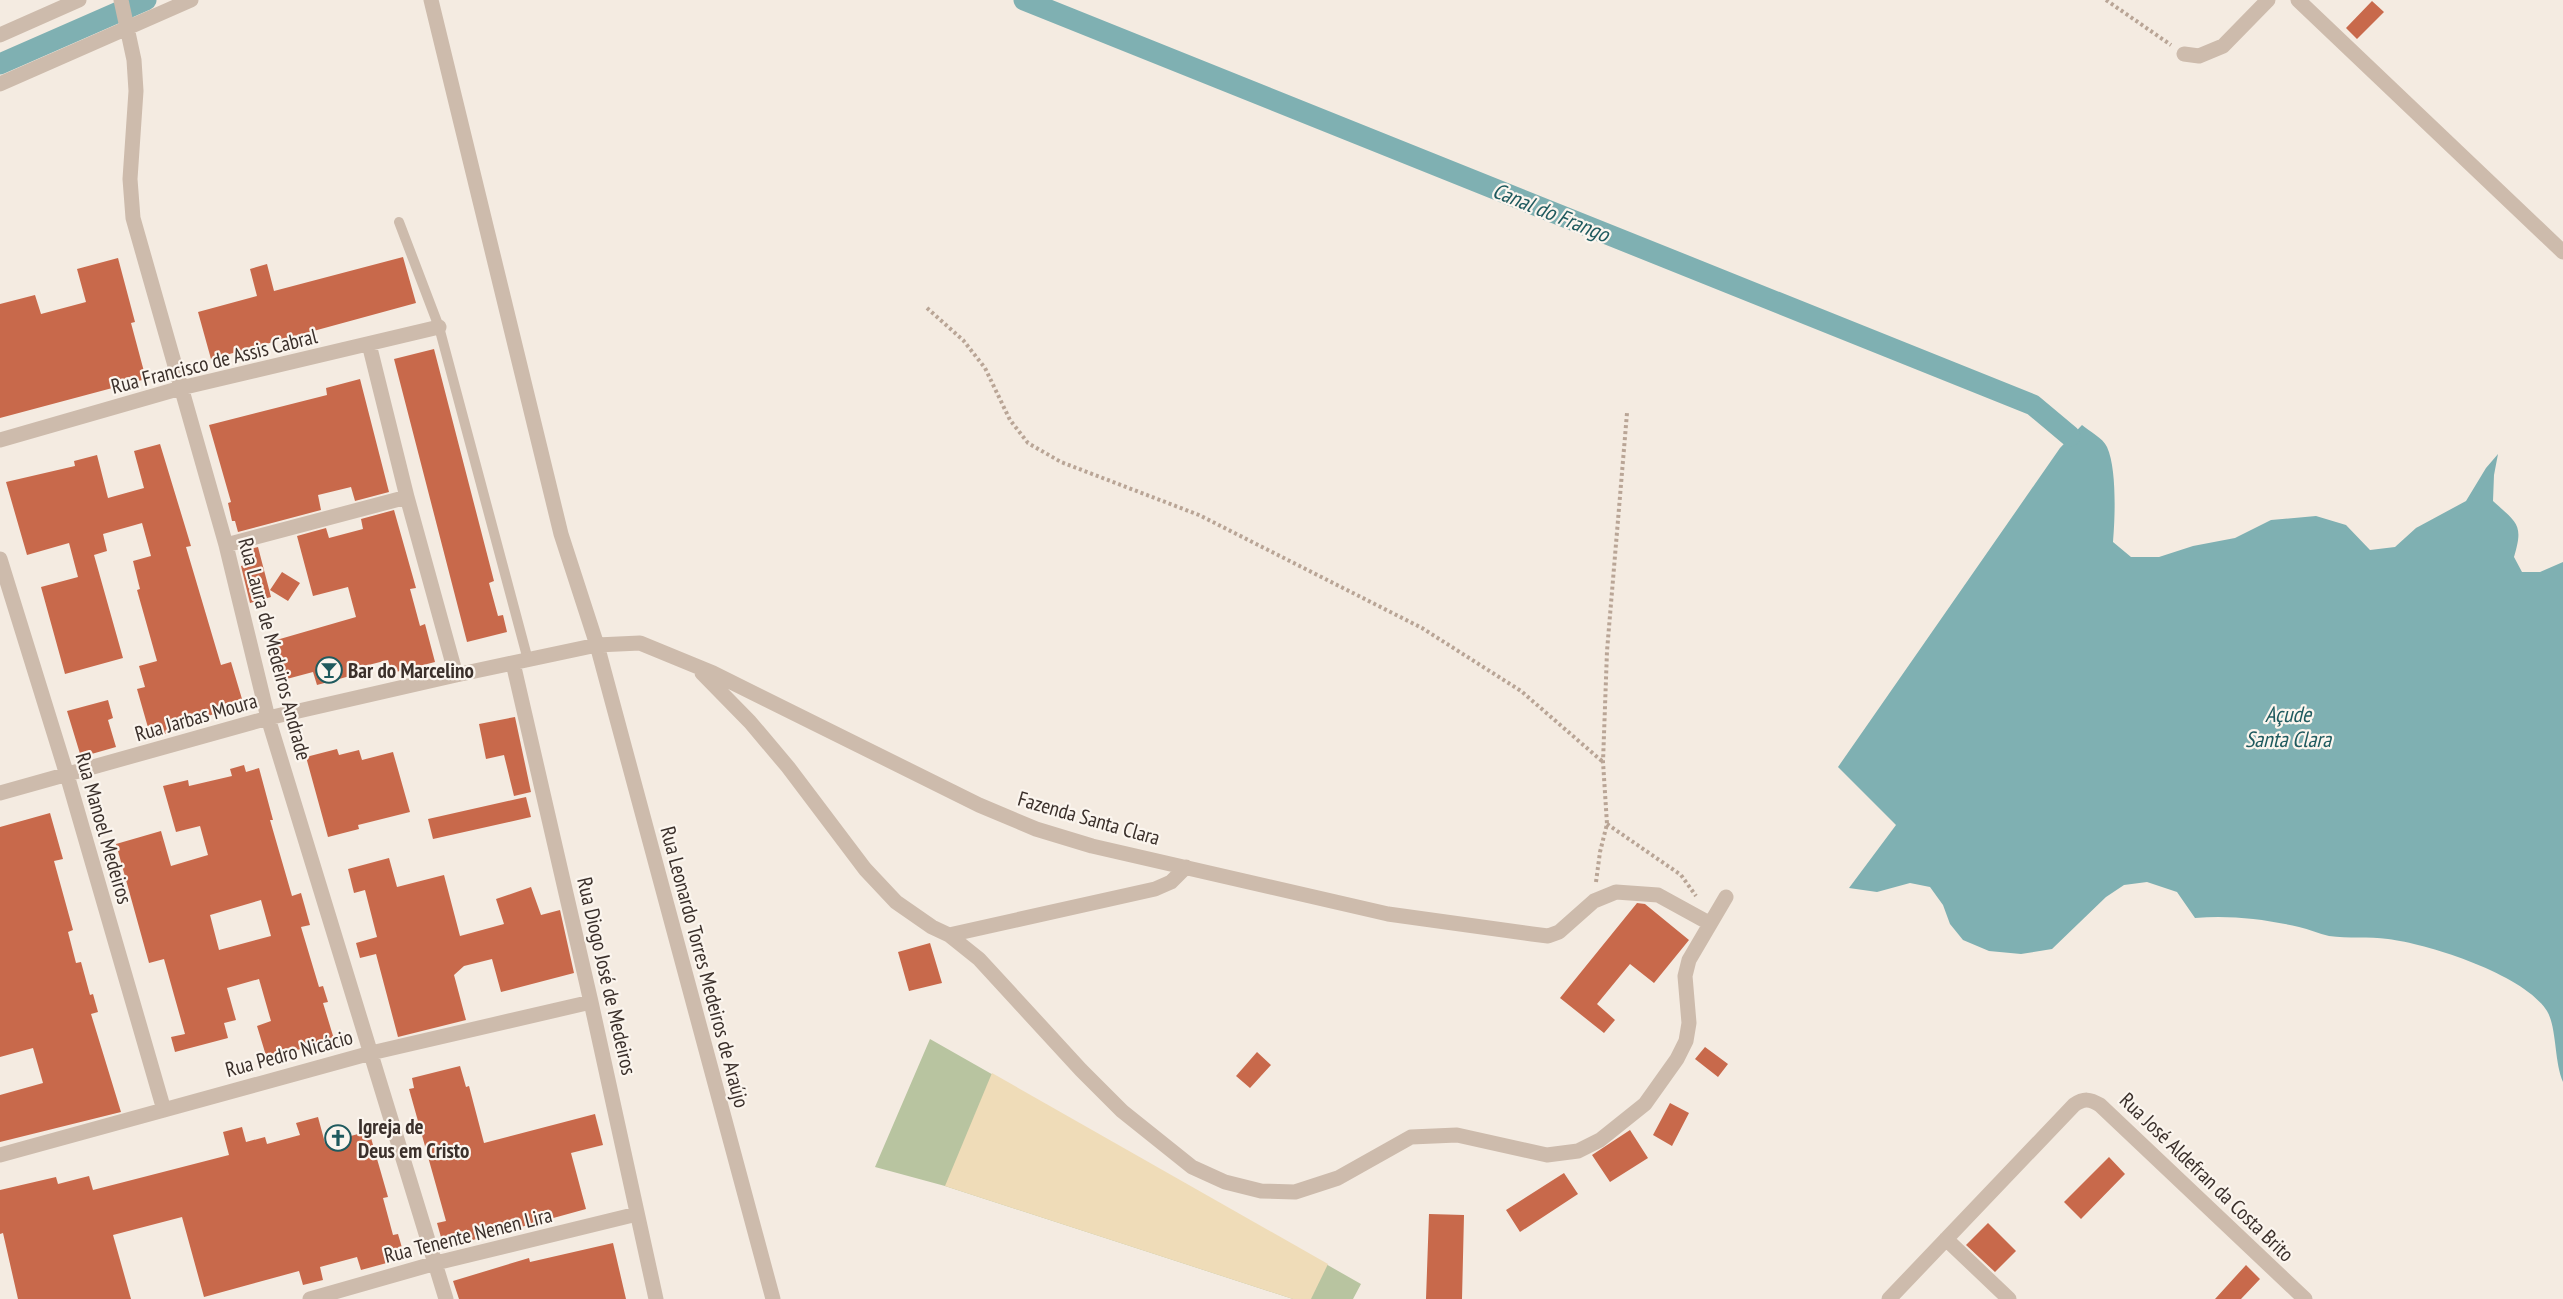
<svg xmlns="http://www.w3.org/2000/svg" width="2563" height="1299" font-family="'PT Sans Narrow',sans-serif">
	<style>
		.green { fill: #b8c4a0 }
		.sand { fill: #efdcb8 }
		.water { fill: #7fb0b2 }
		.lines { fill: none; stroke-linecap: round; stroke-linejoin: round }
		.canal { stroke: #7fb0b2; stroke-width: 21 }
		.building { fill: #c8694b; fill-rule: evenodd }
		.path { stroke: #b9a596; stroke-width: 4; stroke-dasharray: 3 3; stroke-linecap: butt }
		.lane { stroke: #cdbbac; stroke-width: 10 }
		.street { stroke: #cdbbac; stroke-width: 15 }
		.labels { text-anchor: middle; dominant-baseline: central; stroke-width: 4.5; stroke-linejoin: round; paint-order: stroke }
		.street-label { font-size: 21px; fill: #3b302b; stroke: #fbf5ee }
		.poi-label { font-size: 21px; font-weight: bold; fill: #3b302b; stroke: #fbf5ee; text-anchor: start }
		.water-label { font-size: 22px; font-style: italic; fill: #1f5a5e; stroke: #fbf5ee }
	</style>
	<rect width="100%" height="100%" fill="#f4ebe1"/>
	<path class="green" d="M930 1039 1361 1284 1353 1299H1293L945 1186 875 1167Z"/>
	<path class="sand" d="M992 1073 1328 1264 1311 1299H1293L945 1186Z"/>
	<path class="water" d="M2082 425C2089 431 2103 438 2107 447 2117 469 2115 518 2113 542L2131 557H2159L2193 546 2235 538 2271 520 2316 516 2346 525 2370 550 2395 547 2416 528 2466 501 2486 468 2498 454 2494 475 2493 501C2517 523 2524 524 2514 557L2522 572H2540L2563 562V1082C2554 1061 2557 1028 2547 1011 2525 975 2429 944 2388 939 2369 936 2348 939 2329 936 2319 934 2309 929 2299 927 2264 919 2230 915 2195 918L2177 892 2147 882 2124 885 2106 897 2052 949 2021 954 1989 951 1963 940 1950 924 1943 905 1930 887 1910 883 1877 892 1849 888 1896 825 1838 767 2060 448Z"/>
	<g class="lines">
		<path class="canal" d="M1024 0 2033 405 2070 436
			M0 64 146 0"/>
	</g>
	<path class="building" d="M2372 1 2384 12 2357 39 2346 28Z
		M403 257 416 303 211 359 198 312 257 296 250 269 267 264 274 291Z
		M118 258 135 322 131 323 146 379 0 418V304L35 295 41 314 86 302 77 269Z
		M434 349 494 581 489 583 498 616 503 615 507 632 467 642 394 359Z
		M360 379 389 492 355 501 351 487 318 495 321 510 238 532 235 521H232L228 503 231 502 209 425 327 395 326 388Z
		M160 444 191 546 186 547 221 665 231 662 242 699 220 705 222 712 171 726 172 732 151 738 137 689 145 687 139 666 157 661 137 590 140 589 133 561 151 556 142 523 103 534 107 551 94 555 123 658 65 674 41 587 78 577 69 543 27 555 6 482 75 466 74 461 97 455 108 498 144 488 134 451Z
		M394 510 416 588 410 589 420 626 425 624 435 662 392 673 388 660 349 670 350 676 317 685 313 672 283 680 273 641 356 617 348 587 313 596 297 536 326 528 329 538 363 529 361 519Z
		M258 547 271 597 250 603 241 566 247 564 243 551Z
		M282 572 300 583 288 601 270 590Z
		M108 700 113 718 108 720 116 747 81 757 67 711Z
		M515 717 531 792 514 796 504 755 486 759 479 724Z
		M337 749 339 755 359 750 362 760 393 752 410 812 358 825 359 829 328 837 306 757Z
		M244 765 246 772 259 768 273 820H270L292 896 301 893 310 925 301 927 319 987 323 986 328 1002 323 1003 334 1039 267 1059 257 1026 271 1021 259 979 227 988 236 1020 224 1023 228 1038 175 1052 171 1037 185 1034 174 995 164 959 149 963 116 844 161 831 171 866 208 855 200 826 176 832 163 786 188 780 189 786 232 776 230 769ZM261 900 271 936 219 950 210 915Z
		M526 797 531 817 433 839 428 819Z
		M50 813 63 859 54 861 73 930 68 932 76 963 81 962 90 995 93 994 98 1012 91 1014 121 1112 0 1142V1095L43 1083 33 1048 0 1057V827Z
		M389 858 397 887 444 875 460 936 504 924 496 899 531 887 541 915 560 910 574 973 501 992 492 959 464 966 454 975 466 1020 398 1037 376 954 360 958 356 943 377 937 365 890 354 893 348 869Z
		M1637 903 1645 904 1689 940 1654 983 1630 964 1597 1004 1615 1020 1604 1033 1560 998Z
		M930 943 942 983 909 991 898 952Z
		M1705 1047 1728 1064 1718 1077 1695 1059Z
		M1257 1052 1271 1065 1250 1088 1236 1076Z
		M460 1066 466 1087 469 1086 484 1143 595 1114 603 1145 571 1153 586 1209 444 1248 437 1223 446 1221 409 1089 414 1088 412 1078Z
		M1670 1103 1689 1113 1672 1146 1653 1135Z
		M318 1117 325 1143 369 1131 388 1197 383 1198 393 1235 398 1234 405 1258 361 1270 357 1257 320 1267 323 1280 303 1285 299 1271 204 1297 182 1217 113 1235 131 1299H18L3 1233 0 1234V1190L56 1177 58 1184 89 1176 93 1190 229 1155 223 1132 242 1127 246 1142 265 1137 267 1144 300 1135 296 1123Z
		M1630 1130 1648 1158 1610 1182 1592 1155Z
		M2109 1157 2125 1174 2081 1219 2064 1202Z
		M1564 1173 1578 1194 1520 1232 1506 1210Z
		M1429 1214 1464 1215 1462 1299H1426Z
		M1988 1223 2016 1251 1995 1272 1966 1245Z
		M613 1243 626 1299H459L453 1281 529 1258 530 1262Z
		M2246 1265 2260 1279 2241 1299H2215Z"/>
	<g class="lines">
		<path class="path" d="M2106 0 2171 45
			M927 308 963 340 985 368 1010 420 1028 443 1061 462 1199 515 1422 628 1521 691 1603 762
			M1607 824 1681 875 1696 896
			M1596 882 1600 852 1607 824 1603 762 1607 651 1627 413"/>
		<path class="lane" d="M399 222 439 327 528 660"/>
		<path class="street" d="M121 0 134 60 136 91 130 179 133 218 226 545 268 718 446 1299
			M431 0 561 534 597 645 773 1299
			M2298 0 2563 252
			M0 35 79 0
			M2184 54 2199 56 2223 46 2268 0
			M0 84 191 0
			M369 344 407 497 456 675
			M0 440 181 388 439 327
			M226 545 407 497
			M0 559 67 775 164 1110
			M513 663 591 1002 656 1299
			M702 673 750 722 788 767 865 869 896 902 932 927 949 935 979 959 1081 1070 1122 1111 1192 1167 1225 1182 1261 1191 1295 1192 1338 1178 1411 1137 1457 1135 1547 1155 1578 1151 1600 1140 1645 1104 1677 1059 1686 1041 1689 1023 1685 976 1689 960 1726 897
			M0 793 268 718 456 675 597 645 640 643 713 673 979 805 1036 829 1092 846 1388 914 1532 934 1548 936 1559 932 1594 901 1616 892 1658 895 1709 923
			M949 935 1155 889 1171 882 1186 867
			M0 1155 371 1053 591 1002
			M1946 1239 2009 1299
			M310 1299 436 1263 637 1214
			M1889 1299 2074 1105C2084 1098 2090 1099 2100 1105L2305 1299"/>
	</g>
	<defs>
		<g id="bar-ring" transform="scale(1.35)"><circle r="9.5" fill="#fbf5ee" stroke="#1f5a5e" stroke-width="1.5"/><path d="M-6-5H6L.8 .8V4.5H3.5V6h-7V4.5H-.8V.8Z" fill="#1f5a5e"/></g>
		<g id="church-ring" transform="scale(1.35)"><circle r="9.5" fill="#fbf5ee" stroke="#1f5a5e" stroke-width="1.5"/><path d="M-1.2-6h2.4v3.5h3.3v2.4h-3.3V6h-2.4V-.1h-3.3v-2.4h3.3Z" fill="#1f5a5e"/></g>
	</defs>
	<g fill-rule="evenodd">
		<use href="#bar-ring" x="329" y="670"/>
		<use href="#church-ring" x="338" y="1138"/>
	</g>
	<g class="labels">
		<g class="street-label">
			<text transform="translate(214 361) rotate(-14)">Rua Francisco de Assis Cabral</text>
			<text transform="translate(275 649) rotate(75)">Rua Laura de Medeiros Andrade</text>
			<text transform="translate(196 717) rotate(-16)">Rua Jarbas Moura</text>
			<text transform="translate(1089 818) rotate(16)">Fazenda Santa Clara</text>
			<text transform="translate(104 828) rotate(74)">Rua Manoel Medeiros</text>
			<text transform="translate(705 967) rotate(75)">Rua Leonardo Torres Medeiros de Araújo</text>
			<text transform="translate(607 976) rotate(77)">Rua Diogo José de Medeiros</text>
			<text transform="translate(289 1053) rotate(-15)">Rua Pedro Nicácio</text>
			<text transform="translate(2207 1177) rotate(44)">Rua José Aldefran da Costa Brito</text>
			<text transform="translate(468 1235) rotate(-14)">Rua Tenente Nenen Lira</text>
		</g>
		<g class="poi-label">
			<text x="348" y="670">Bar do Marcelino</text>
			<text x="358" y="1126">Igreja de<tspan x="358" dy="24">Deus em Cristo</tspan></text>
		</g>
		<g class="water-label">
			<text transform="translate(1551 212) rotate(22)">Canal do Frango</text>
			<text x="2288" y="714">Açude<tspan x="2288" dy="25">Santa Clara</tspan></text>
		</g>
	</g>
</svg>
